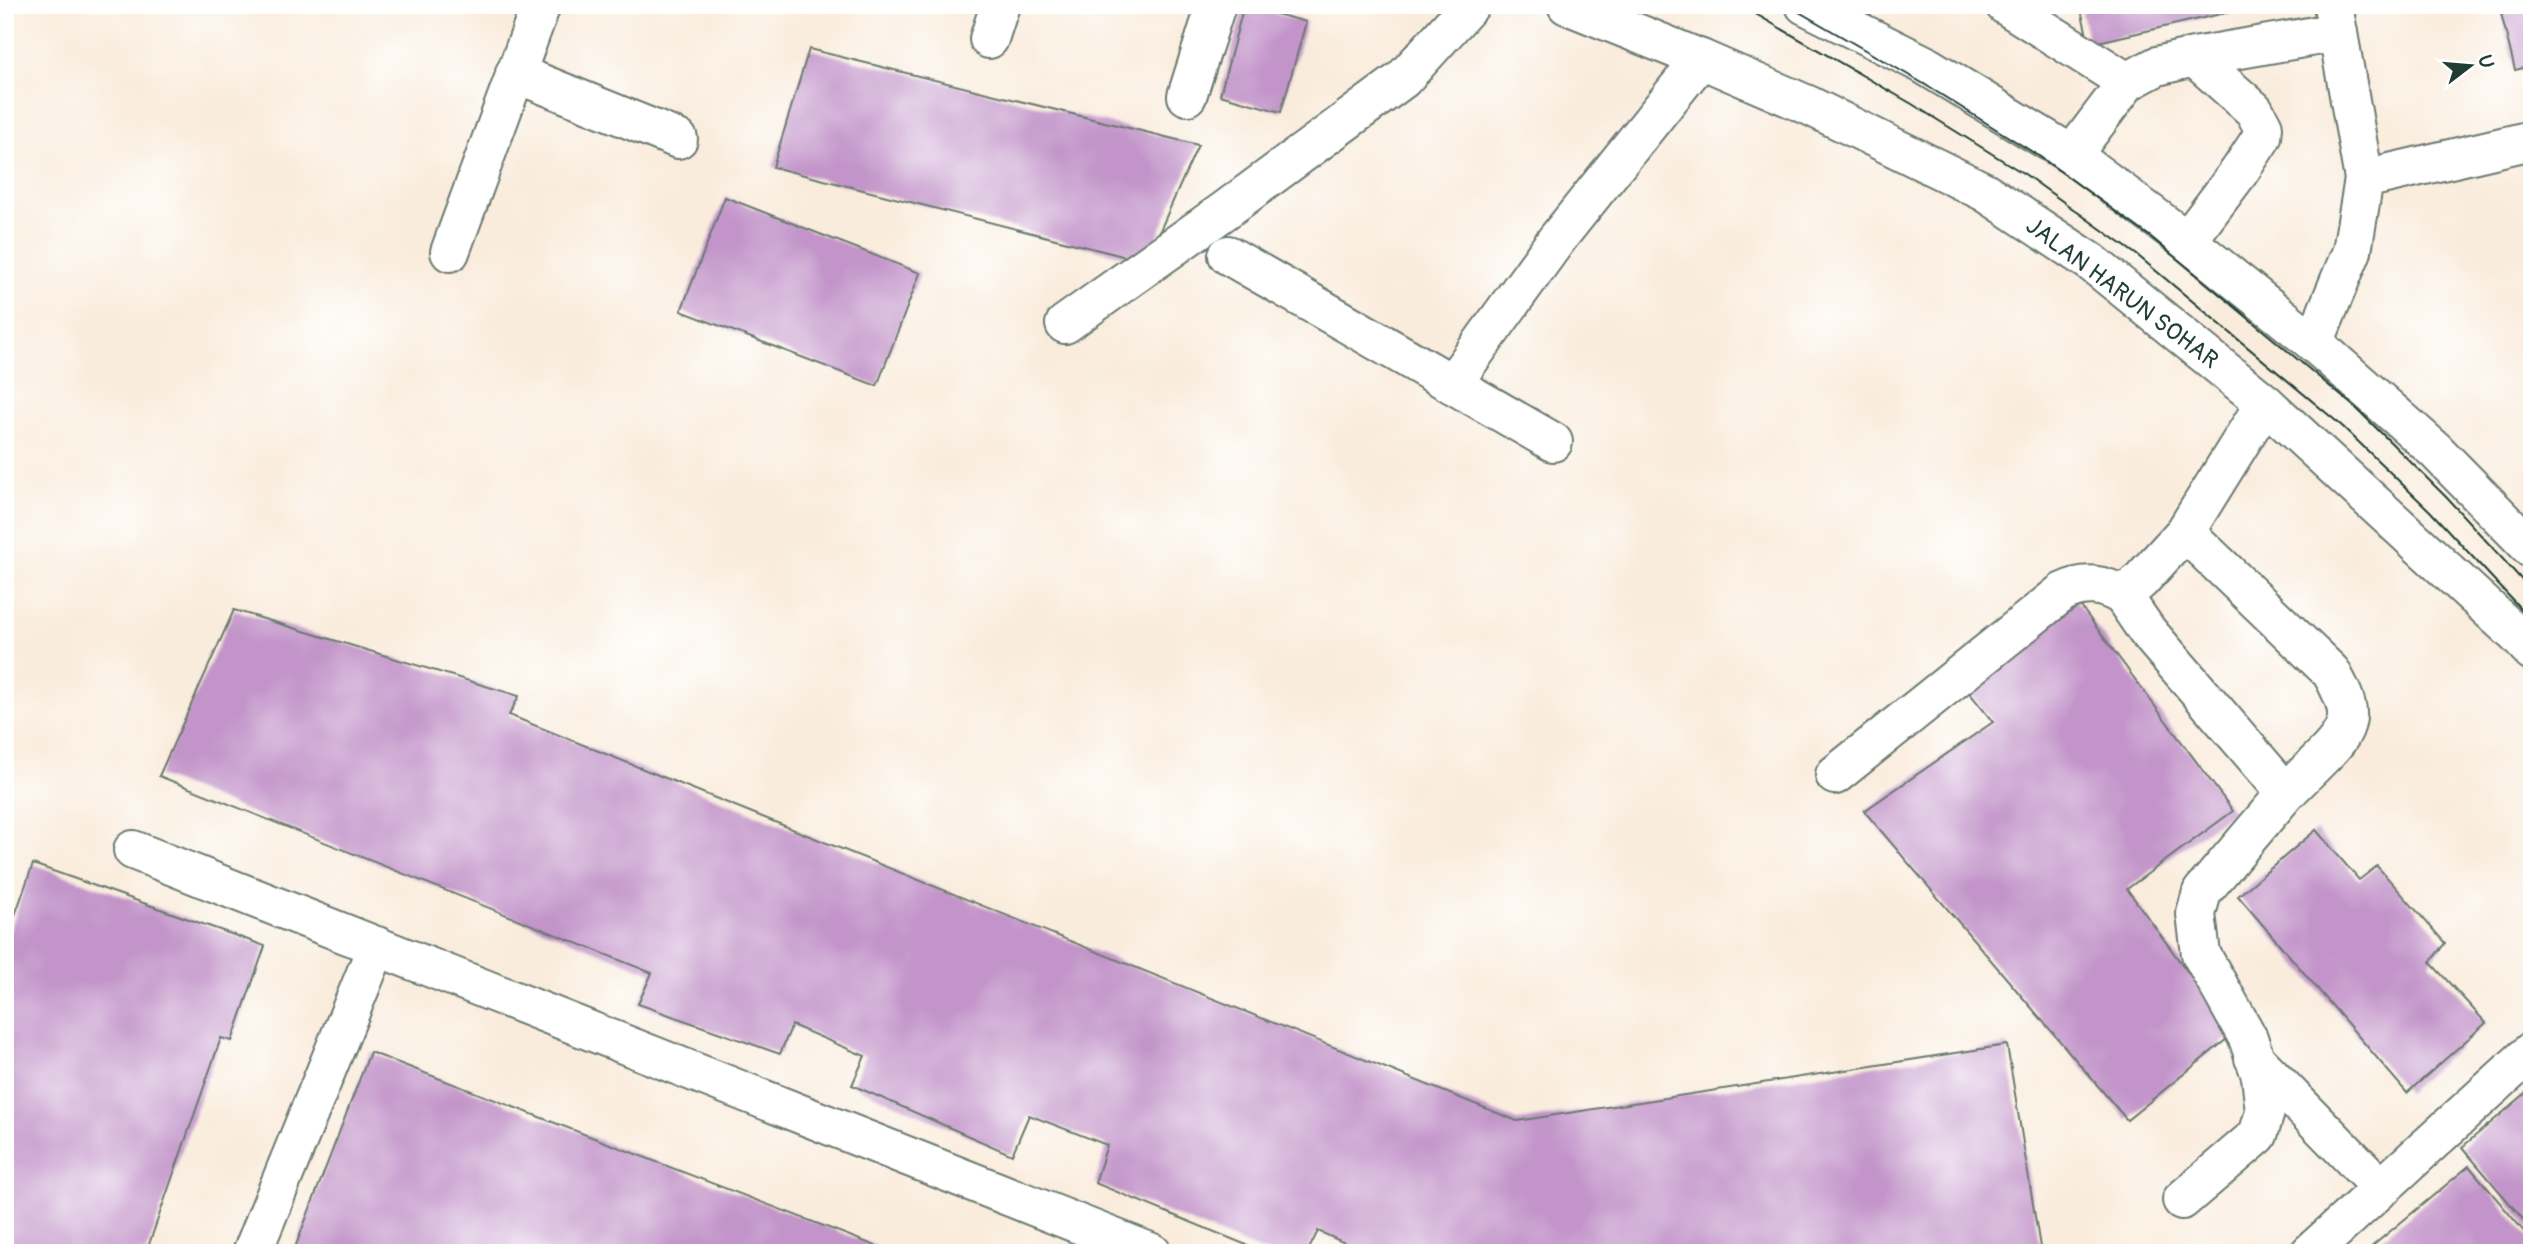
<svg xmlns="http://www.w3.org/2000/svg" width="2537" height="1258" font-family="Pangolin,sans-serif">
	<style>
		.building { fill: #c294c9 }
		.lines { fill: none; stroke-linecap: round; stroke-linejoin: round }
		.minor-casing { stroke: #6b7a6f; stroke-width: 42 }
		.highway-casing { stroke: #6b7a6f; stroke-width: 42 }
		.minor { stroke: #fff; stroke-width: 38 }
		.highway { stroke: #fff; stroke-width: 38 }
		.tram { stroke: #1f3d34; stroke-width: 2 }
		.labels { text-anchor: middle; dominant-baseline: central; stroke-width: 5; stroke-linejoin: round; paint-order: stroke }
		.street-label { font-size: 24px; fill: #1f3d34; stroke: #fff }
	</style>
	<rect width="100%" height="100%" fill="#fff"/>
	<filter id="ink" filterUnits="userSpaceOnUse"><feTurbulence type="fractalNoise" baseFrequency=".0143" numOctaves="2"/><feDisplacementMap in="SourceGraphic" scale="14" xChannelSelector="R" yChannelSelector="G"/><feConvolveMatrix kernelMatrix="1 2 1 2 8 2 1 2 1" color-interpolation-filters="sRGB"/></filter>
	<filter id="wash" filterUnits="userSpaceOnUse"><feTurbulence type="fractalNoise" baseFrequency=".00686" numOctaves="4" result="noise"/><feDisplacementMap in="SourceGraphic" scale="28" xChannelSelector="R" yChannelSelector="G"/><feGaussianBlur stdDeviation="1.57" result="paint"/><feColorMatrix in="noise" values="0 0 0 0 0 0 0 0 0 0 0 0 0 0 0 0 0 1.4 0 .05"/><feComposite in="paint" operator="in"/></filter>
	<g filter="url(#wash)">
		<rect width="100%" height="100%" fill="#f9ecdc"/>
		<g id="blocks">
			<path class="building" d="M1244 5 1306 22 1281 112 1220 95Z
				M2080 5H2255L2256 6 2089 44Z
				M2499 5H2532V66L2515 70Z
				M809 49 1198 145 1146 262 773 167Z
				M725 197 920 273 877 386 681 311Z
				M2073 596 2233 811 2127 889 2233 1034 2127 1120 1864 811 1993 722 1964 686Z
				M234 610 519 696 509 715 1517 1121 2007 1045 2041 1253H1350L1352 1246 1318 1231 1307 1253H1266L1095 1183 1107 1145 1029 1115 1012 1155 852 1085 865 1056 792 1025 780 1054 638 1004 652 973 159 776Z
				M2316 830 2359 880 2377 866 2445 943 2430 962 2486 1023 2407 1093 2238 896Z
				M33 864 265 946 232 1041 221 1038 146 1253H5V944Z
				M370 1052 894 1253H293Z
				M2532 1088V1230L2462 1147Z
				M2469 1166 2532 1241V1253H2364Z"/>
		</g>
	</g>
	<g filter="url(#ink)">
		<use href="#blocks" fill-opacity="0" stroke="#6b7a6f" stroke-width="2"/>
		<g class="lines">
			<g class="minor-casing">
				<path id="minor" d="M2005 5 2127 82
					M989 39 1000 5
					M2194 57 2338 32
					M515 73 678 139
					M1187 96 1216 5
					M2072 155 2127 82 2157 66 2194 57 2254 110 2263 127 2262 137 2239 172 2187 241
					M2364 179 2532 140
					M450 252 541 5
					M1228 255 1553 442
					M1065 324 1224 211 1403 79 1470 5
					M2314 343 2352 251 2364 179 2333 5
					M1452 384 1557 239 1701 59
					M2185 532 2331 672C2351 708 2356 723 2325 754 2312 767 2299 780 2286 793
					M1835 775 2063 592C2085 581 2103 584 2123 596
					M133 850 1152 1253
					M2254 1058 2381 1188
					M2182 1200 2258 1135 2265 1112 2261 1076 2248 1038 2201 954 2196 914 2202 892 2286 793 2147 631 2123 596 2141 580 2185 532 2265 403
					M252 1253 377 946
					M2310 1253 2532 1051"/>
			</g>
			<g class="highway-casing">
				<path id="highway" d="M1567 5 1701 59 1810 106 1985 192 2091 262 2265 403 2517 635 2532 651
					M1805 5 1923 64 2072 155 2187 241 2314 343 2435 450 2532 549"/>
			</g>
			<use href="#minor" class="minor"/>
			<use href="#highway" class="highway"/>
			<path class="tram" d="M1740 5 1912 104 2026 175 2137 255 2342 426 2430 511 2532 621
				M1787 5 1924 84 2039 156 2151 237 2357 409 2446 497 2532 591"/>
		</g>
	</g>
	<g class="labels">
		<g class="street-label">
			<text transform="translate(2122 293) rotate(37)">JALAN HARUN SOHAR</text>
		</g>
	</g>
	<rect width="2537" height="1258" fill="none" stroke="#fff" stroke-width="28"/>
	<g transform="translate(2470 66) rotate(74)" stroke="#ffffff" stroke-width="5" paint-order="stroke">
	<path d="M0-5L12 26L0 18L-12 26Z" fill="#1f3d34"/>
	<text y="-10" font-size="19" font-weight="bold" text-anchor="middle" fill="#1f3d34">U</text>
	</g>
</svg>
